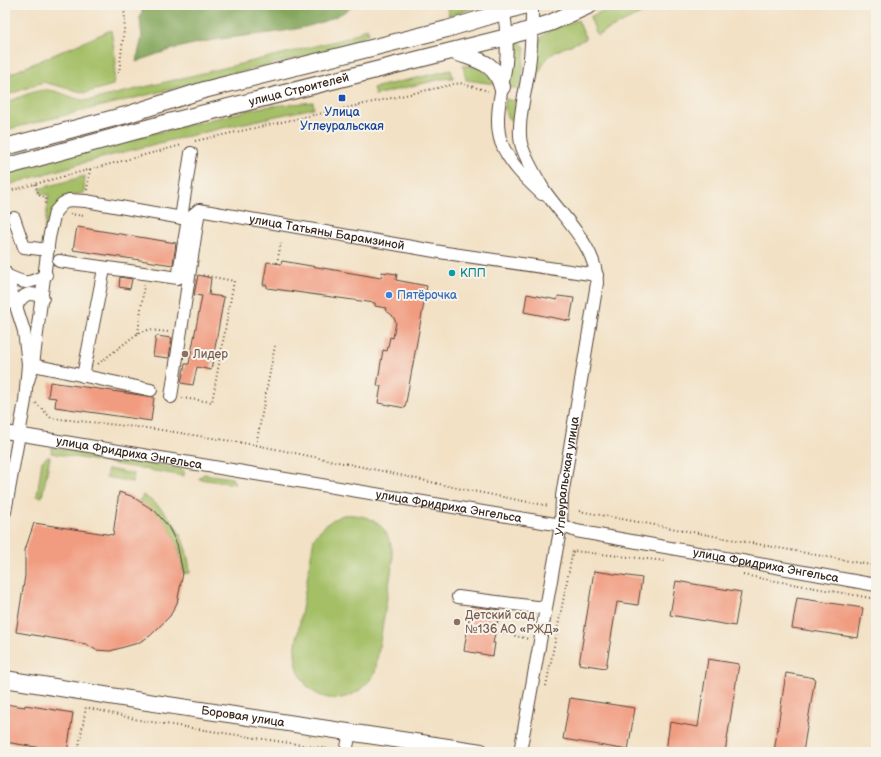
<svg xmlns="http://www.w3.org/2000/svg" width="881" height="757" font-family="'Balsamiq Sans',sans-serif">
	<style>
		.green { fill: #a4bf66; stroke: #707442 }
		.forest { fill: #83a65b; stroke: #5f683c }
		.building { fill: #f19c81 }
		.lines { fill: none; stroke-linecap: round; stroke-linejoin: round }
		.minor-casing { stroke: #564537; stroke-width: 14 }
		.major-casing { stroke: #564537; stroke-width: 18 }
		.path { stroke: #564537; stroke-width: 2; stroke-dasharray: 1 3; stroke-linecap: butt }
		.minor { stroke: #fff; stroke-width: 12 }
		.major { stroke: #fff; stroke-width: 16 }
		.transit-dot { fill: #1a4fb4; stroke: #f7f3e8; stroke-width: 1.5 }
		.culture-dot { fill: #0f9aa8; stroke: #f7f3e8; stroke-width: 1.5 }
		.shop-dot { fill: #3f7fe0; stroke: #f7f3e8; stroke-width: 1.5 }
		.education-dot { fill: #8d6e63; stroke: #f7f3e8; stroke-width: 1.5 }
		.labels { text-anchor: middle; dominant-baseline: central; stroke-width: 4; stroke-linejoin: round; paint-order: stroke }
		.street-label { font-size: 12px; fill: #3b2a1e; stroke: #f7f3e8 }
		.transit-label { font-size: 12px; fill: #164399; stroke: #f7f3e8 }
		.culture-label { font-size: 12px; fill: #0d838f; stroke: #f7f3e8; text-anchor: start }
		.shop-label { font-size: 12px; fill: #366cbe; stroke: #f7f3e8; text-anchor: start }
		.education-label { font-size: 12px; fill: #785e54; stroke: #f7f3e8; text-anchor: start }
	</style>
	<rect width="100%" height="100%" fill="#f7f3e8"/>
	<filter id="ink" filterUnits="userSpaceOnUse"><feTurbulence type="fractalNoise" baseFrequency=".025" numOctaves="2"/><feDisplacementMap in="SourceGraphic" scale="8" xChannelSelector="R" yChannelSelector="G"/><feConvolveMatrix kernelMatrix="1 2 1 2 8 2 1 2 1" color-interpolation-filters="sRGB"/></filter>
	<filter id="wash" filterUnits="userSpaceOnUse"><feTurbulence type="fractalNoise" baseFrequency=".012" numOctaves="4" result="noise"/><feDisplacementMap in="SourceGraphic" scale="16" xChannelSelector="R" yChannelSelector="G"/><feGaussianBlur stdDeviation="0.9" result="paint"/><feColorMatrix in="noise" values="0 0 0 0 0 0 0 0 0 0 0 0 0 0 0 0 0 1.4 0 .05"/><feComposite in="paint" operator="in"/></filter>
	<g filter="url(#wash)">
		<rect width="100%" height="100%" fill="#f2e1c5"/>
		<path class="green" d="M457 5H482L449 16 447 8Z
			M614 5H659L597 35 590 17Z
			M578 20 586 39C551 53 541 53 535 93L531 92C533 77 533 42 546 33 555 27 568 24 578 20Z
			M367 28 369 33 346 46 5 130V103C17 99 34 89 48 90 63 91 75 102 91 100L348 38Z
			M111 30 116 62 113 85 85 93 43 82 5 96V76Z
			M519 41 525 47 521 89 508 87 512 48 515 44Z
			M463 66C479 64 486 72 495 84L466 80Z
			M451 70 453 78 441 79 375 95 373 88Z
			M505 99 519 102 514 121C503 119 505 107 505 99Z
			M313 102 314 108C210 130 106 154 5 186V173L85 150 262 107Z
			M85 176 84 193 66 196 47 234 44 233 49 195 41 194 39 189Z
			M52 447 180 469 184 471V476L51 453Z
			M47 457H50L42 497 37 496 42 461Z
			M108 469 134 474 132 482 106 477Z
			M204 474 232 478 235 484 199 479 201 476Z
			M143 495C173 513 187 539 190 573H183C181 543 167 516 139 502Z
			M343 515C375 513 392 529 393 560L375 673C348 716 296 702 295 651L314 538C322 527 330 520 343 515Z"/>
		<path class="forest" d="M144 5H355C317 33 267 32 221 39 193 43 162 51 136 62L142 38 140 18Z"/>
		<g id="blocks">
			<path class="building" d="M77 227 176 243 173 265 73 250Z
				M282 261 381 278 382 272 397 274 396 280 427 286 405 408 378 403 381 386H377L383 350 387 351 390 337 393 338 396 322 392 315 385 310 386 308 375 306V303L267 288V285H263L267 262 281 264Z
				M198 275 211 278 209 295 224 297 211 370 197 367 193 385 181 383 185 364H189L202 296 194 295Z
				M120 277 132 279 130 289 119 287Z
				M527 294 557 300 558 296 574 298 570 321 524 312Z
				M156 336 172 338 169 358 153 356Z
				M50 382 154 397 151 421 55 407 56 398 48 397Z
				M119 492 131 496 155 511 168 526 177 544 183 573 177 603 170 616 150 636 138 643 110 651 96 650 86 644 16 632 25 576V550L34 523 113 535Z
				M594 571 642 578 638 605 617 602 606 668 579 664Z
				M676 581 741 592 735 626 670 615Z
				M797 598 863 608 858 638 792 628Z
				M471 606 500 610 493 643H495L493 656 464 651Z
				M708 659 739 664 725 752 666 751 670 722 698 727Z
				M786 673 815 678 803 752H774Z
				M570 698 635 708 628 750 563 739Z
				M5 704 25 707V705L73 713 67 752 5 742Z"/>
		</g>
	</g>
	<g filter="url(#ink)">
		<use href="#blocks" fill-opacity="0" stroke="#564537" stroke-width="1"/>
		<g class="lines">
			<g class="minor-casing">
				<g id="minor">
					<path d="M503 5C506 24 508 43 506 63 503 88 493 117 501 142 509 163 526 179 542 194"/>
					<path d="M14 218 24 247 48 250"/>
					<path d="M181 218 191 153"/>
					<path d="M59 261 178 278 188 219"/>
					<path d="M5 272 24 331 28 364 25 401 5 512"/>
					<path d="M6 275C26 284 26 285 46 275"/>
					<path d="M16 306C24 293 29 291 43 298"/>
					<path d="M33 365 151 390"/>
					<path d="M83 376 104 269"/>
					<path id="s1" d="M27 384 33 365 49 238 55 212 62 204 69 200 86 201 188 219 199 210 446 253 597 275"/>
					<path d="M171 397 199 210"/>
					<path id="s2" d="M5 432 561 525 576 531 876 585"/>
					<path d="M458 597 545 608"/>
					<path d="M346 752 350 732"/>
					<path id="s3" d="M520 752 561 525 562 496 597 283C597 247 563 218 544 190 536 176 527 162 522 147 515 127 527 87 529 66 532 45 532 25 532 5"/>
				</g>
			</g>
			<g class="major-casing">
				<g id="major">
					<path d="M453 51C475 60 496 61 502 87"/>
					<path d="M5 147 126 115 204 90 447 29 526 5"/>
					<path id="s4" d="M5 167 165 123 507 37 550 23 590 5"/>
					<path id="s5" d="M5 679 141 701 481 752"/>
				</g>
			</g>
			<path class="path" d="M440 6 444 5
				M119 73 125 21 124 5
				M195 141 460 83 488 91
				M35 184 39 195 46 198 45 205
				M87 190 90 169
				M5 192 182 145
				M70 214 84 216
				M277 263 281 243
				M138 333 144 285
				M98 364 138 333 148 330 169 332
				M182 398 212 402 234 281 202 275
				M36 403 51 418 155 429 256 445 382 471 457 488 549 506
				M256 445 275 346
				M579 511 876 566
				M743 575 876 599
				M495 631 528 639
				M546 686 573 551 666 561
				M89 708 139 720 335 750
				M78 752 86 707"/>
			<use href="#minor" class="minor"/>
			<use href="#major" class="major"/>
		</g>
	</g>
	<rect class="transit-dot" x="338" y="94" width="8" height="8" rx="2"/>
	<circle class="culture-dot" cx="452" cy="273" r="4"/>
	<circle class="shop-dot" cx="389" cy="295" r="4"/>
	<g class="education-dot">
		<circle cx="185" cy="354" r="4"/>
		<circle cx="457" cy="622" r="4"/>
	</g>
	<g class="labels">
		<g class="street-label">
			<text stroke="none"><textPath href="#s4" startOffset="304">улица Строителей</textPath></text>
			<text stroke="none"><textPath href="#s1" startOffset="458">улица Татьяны Барамзиной</textPath></text>
			<text stroke="none"><textPath href="#s2" startOffset="126">улица Фридриха Энгельса</textPath></text>
			<text stroke="none"><textPath href="#s3" startOffset="280">Углеуральская улица</textPath></text>
			<text stroke="none"><textPath href="#s2" startOffset="450">улица Фридриха Энгельса</textPath></text>
			<text stroke="none"><textPath href="#s2" startOffset="773">улица Фридриха Энгельса</textPath></text>
			<text stroke="none"><textPath href="#s5" startOffset="241">Боровая улица</textPath></text>
		</g>
		<g class="transit-label">
			<text x="342" y="112">Улица<tspan x="342" dy="14">Углеуральская</tspan></text>
		</g>
		<g class="culture-label">
			<text x="460" y="273">КПП</text>
		</g>
		<g class="shop-label">
			<text x="397" y="295">Пятёрочка</text>
		</g>
		<g class="education-label">
			<text x="193" y="354">Лидер</text>
			<text x="465" y="615">Детский сад<tspan x="465" dy="14">№136 АО «РЖД»</tspan></text>
		</g>
	</g>
	<rect width="881" height="757" fill="none" stroke="#f7f3e8" stroke-width="20"/>
</svg>
